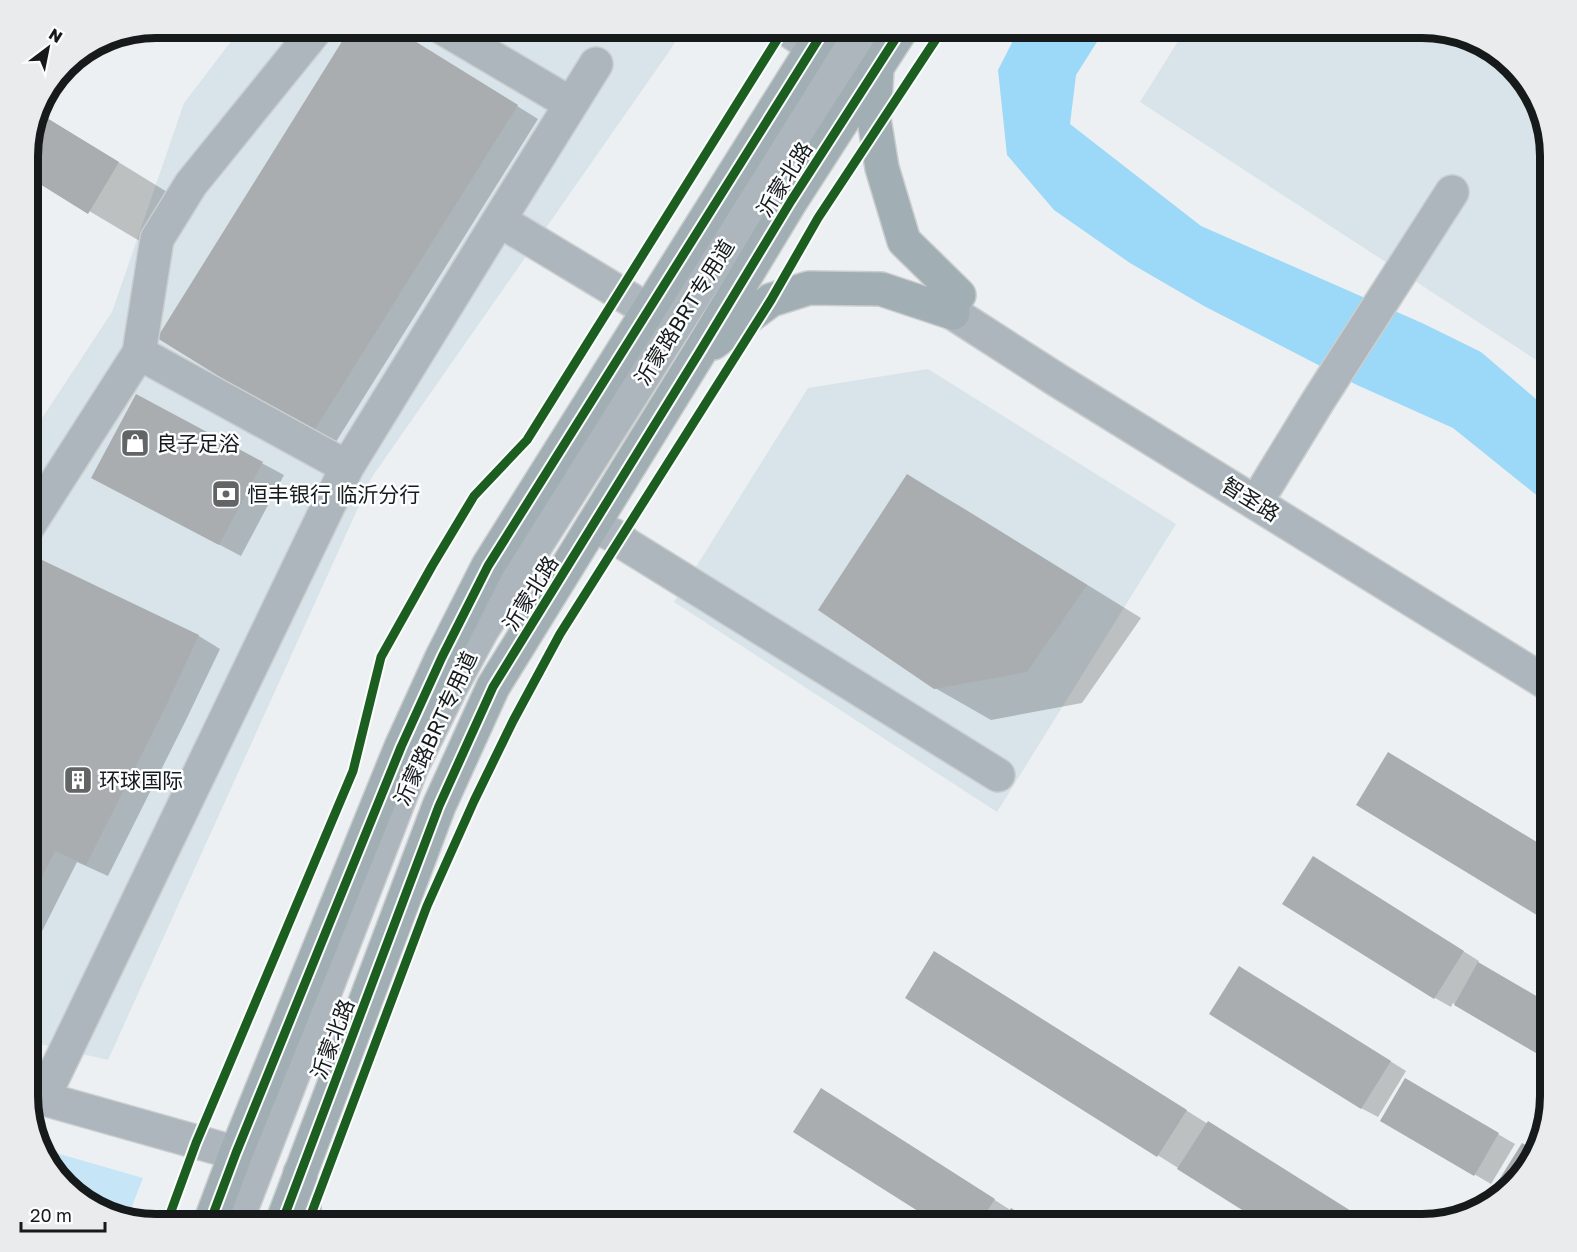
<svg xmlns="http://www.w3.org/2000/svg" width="1577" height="1252" font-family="'Golos Text','Noto Sans SC',sans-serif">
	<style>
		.built { fill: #d8e4e9 }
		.green { fill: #c6e6f8 }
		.water { fill: #9cd8f8 }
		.shadow { fill: #0003 }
		.building { fill: #a9adaf }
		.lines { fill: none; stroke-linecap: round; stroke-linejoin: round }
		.minor-casing { stroke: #cbcecf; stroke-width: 36 }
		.major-casing { stroke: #cbcecf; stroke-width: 36 }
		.minor { stroke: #acb6bc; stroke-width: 33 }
		.major { stroke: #a1aeb4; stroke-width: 33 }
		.cycleway-casing { stroke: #fbfdfe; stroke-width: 13 }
		.cycleway { stroke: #1b5e20; stroke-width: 9 }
		.labels { text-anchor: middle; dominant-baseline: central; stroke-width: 5; stroke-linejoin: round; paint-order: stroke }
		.street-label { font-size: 21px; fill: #161a1b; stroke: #fbfdfe }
		.poi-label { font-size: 21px; fill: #161a1b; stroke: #fbfdfe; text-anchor: start }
		.rim { fill: none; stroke: #161a1b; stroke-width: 8 }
	</style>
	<rect width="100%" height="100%" fill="#ecf0f2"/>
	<path class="built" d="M242 27H685L668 53 372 477 108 1060 27 1041V441L112 312 184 103Z
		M1187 27H1422L1463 34 1506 59 1537 99 1550 155V369L1140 102Z
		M928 369 1176 524 997 812 674 602 808 388Z"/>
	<path class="green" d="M39 1148 143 1178 127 1219 106 1215 71 1193 40 1153Z"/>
	<path class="water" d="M1020 27H1108L1102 34 1076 75 1070 124 1201 226 1422 323 1481 352 1550 411V506L1453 428 1357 385 1204 306 1130 263 1054 210 1007 155 998 70Z"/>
	<path class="shadow" d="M391 27 538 119 334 445 313 433Z
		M37 112 172 195 143 243 27 174V146Z
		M136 396 284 475 241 556 115 490Z
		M908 476 963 508 1141 618 1082 703 991 720 935 688Z
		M40 561 199 636 220 649 185 722 108 876 77 862 27 961V588Z
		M1329 867 1479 961 1478 964 1550 1006V1059L1453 1003 1451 1007 1435 998Z
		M956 965 1208 1124 1372 1225H1269L907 998Z
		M1256 977 1406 1071 1378 1117 1361 1108Z
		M1405 1080 1515 1144 1491 1184 1382 1120Z
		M843 1103 1015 1213 1037 1225H943Z"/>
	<path class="building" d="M351 27H392L518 105 312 434 157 338Z
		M37 112 119 162 88 214 27 176V146Z
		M136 394 263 462 219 545 91 478Z
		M907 474 1087 585 1027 672 934 689 818 610Z
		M40 559 199 635 164 710 86 865 55 851 27 906V585Z
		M1388 752 1550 850V923L1356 805Z
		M1313 856 1464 951 1434 999 1282 904Z
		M934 951 1187 1110 1157 1157 905 998Z
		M1478 962 1550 1004V1057L1548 1060 1454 1005Z
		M1239 966 1391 1061 1361 1109 1209 1014Z
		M1405 1078 1499 1133 1474 1176 1380 1121Z
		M821 1088 995 1199 978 1225H940L793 1132Z
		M1208 1121 1359 1216 1353 1225H1266L1177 1169Z
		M1522 1143 1536 1151 1518 1181 1499 1196 1492 1191Z
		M1011 1208 1037 1225H1000Z"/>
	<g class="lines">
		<g class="minor-casing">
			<path id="minor" d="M441 27 571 104
				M784 27 813 47
				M499 220 596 64
				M953 313 1057 380 1550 685
				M139 353 347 467 499 220 648 310
				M1266 486 1318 401 1452 192
				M593 525 619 538 627 545 998 775
				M27 528 139 353 157 239 191 184 318 27
				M27 1094 236 1153
				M43 1098 347 467
				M300 1173 306 1225
				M235 1225 412 766 450 689 482 630 865 27"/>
		</g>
		<g class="major-casing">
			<path id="major" d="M877 69 874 119 882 168 904 241 959 295
				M713 343 771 300 809 288 881 289 953 313
				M209 1225 236 1153 401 747 442 657 488 566 826 27
				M281 1225 439 806 493 687 699 353 791 201 903 27"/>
		</g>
		<use href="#minor" class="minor"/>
		<use href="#major" class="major"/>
		<g class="cycleway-casing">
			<path id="cycleway" d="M166 1225 196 1143 353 771 381 657 432 566 474 496 527 440 785 27
				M209 1225 236 1153 401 747 442 657 488 566 826 27
				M281 1225 439 806 493 687 699 353 791 201 903 27
				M307 1225 427 906 474 801 513 721 560 634 771 300 818 218 944 27"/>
		</g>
		<use href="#cycleway" class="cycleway"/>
	</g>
	<defs>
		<g id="shop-square" transform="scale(1.5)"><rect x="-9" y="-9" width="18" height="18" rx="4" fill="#616566" stroke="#fbfdfe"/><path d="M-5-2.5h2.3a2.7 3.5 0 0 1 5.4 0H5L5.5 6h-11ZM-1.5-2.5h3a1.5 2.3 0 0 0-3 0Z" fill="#fff"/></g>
		<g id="bank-square" transform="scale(1.5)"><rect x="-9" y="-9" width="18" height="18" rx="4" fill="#616566" stroke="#fbfdfe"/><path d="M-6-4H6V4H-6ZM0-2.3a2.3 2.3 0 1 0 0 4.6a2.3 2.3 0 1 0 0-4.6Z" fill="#fff"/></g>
		<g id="building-square" transform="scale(1.5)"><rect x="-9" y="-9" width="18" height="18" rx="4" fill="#616566" stroke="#fbfdfe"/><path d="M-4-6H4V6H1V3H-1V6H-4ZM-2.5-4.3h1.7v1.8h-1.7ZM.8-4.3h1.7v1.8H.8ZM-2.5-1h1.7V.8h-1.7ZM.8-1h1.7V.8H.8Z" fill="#fff"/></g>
	</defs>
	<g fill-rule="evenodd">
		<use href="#shop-square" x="135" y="443"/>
		<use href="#bank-square" x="226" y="494"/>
		<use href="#building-square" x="78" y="780"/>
	</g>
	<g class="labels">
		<g class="street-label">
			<text transform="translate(784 179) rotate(-58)">沂蒙北路</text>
			<text transform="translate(684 312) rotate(-58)">沂蒙路BRT专用道</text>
			<text transform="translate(1251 499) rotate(32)">智圣路</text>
			<text transform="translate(530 593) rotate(-58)">沂蒙北路</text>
			<text transform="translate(435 728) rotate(-65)">沂蒙路BRT专用道</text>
			<text transform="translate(332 1039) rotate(-69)">沂蒙北路</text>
		</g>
		<g class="poi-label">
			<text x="156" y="443">良子足浴</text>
			<text x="247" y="494">恒丰银行 临沂分行</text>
			<text x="99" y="780">环球国际</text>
		</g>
	</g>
	<path d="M0 0H1577V1252H0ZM156 38H1422A118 118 0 0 1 1540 156V1096A118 118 0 0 1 1422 1214H156A118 118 0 0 1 38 1096V156A118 118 0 0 1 156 38Z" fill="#e9ebec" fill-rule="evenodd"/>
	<path class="rim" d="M156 38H1422A118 118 0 0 1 1540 156V1096A118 118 0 0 1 1422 1214H156A118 118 0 0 1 38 1096V156A118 118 0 0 1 156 38Z"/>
	<g transform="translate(48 48) rotate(32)" stroke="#fbfdfe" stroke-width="4.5" paint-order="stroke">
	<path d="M0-4.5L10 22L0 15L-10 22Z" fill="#161a1b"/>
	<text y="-9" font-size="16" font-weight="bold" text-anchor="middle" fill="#161a1b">N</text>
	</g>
	<path d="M21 1222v9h84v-9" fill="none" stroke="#161a1b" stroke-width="3"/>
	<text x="30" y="1222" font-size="18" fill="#161a1b" stroke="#fbfdfe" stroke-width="4.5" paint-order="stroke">20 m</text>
</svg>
